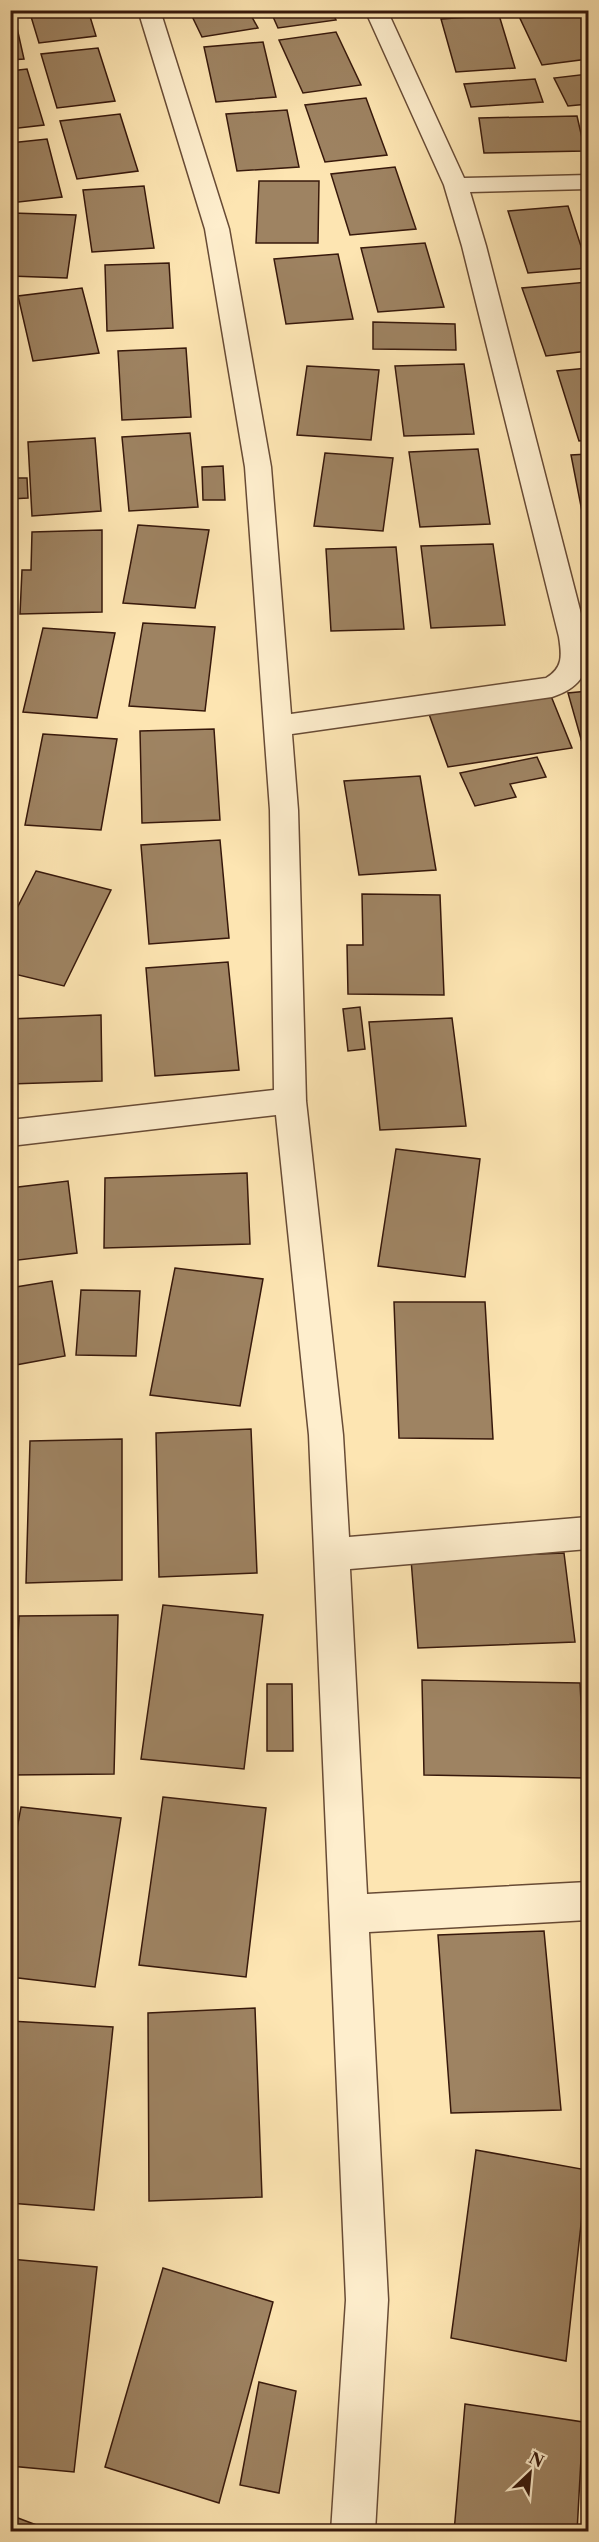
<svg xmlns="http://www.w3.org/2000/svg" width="599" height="2542" font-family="'Libre Caslon Text',serif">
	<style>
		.building { fill: #9e8362; stroke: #37180b; stroke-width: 1.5 }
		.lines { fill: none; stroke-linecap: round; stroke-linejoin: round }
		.minor-casing { stroke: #684b35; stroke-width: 3 }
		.minor { fill: #feeecd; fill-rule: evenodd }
	</style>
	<rect width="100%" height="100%" fill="#fde5b2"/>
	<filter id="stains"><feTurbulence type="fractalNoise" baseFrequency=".00333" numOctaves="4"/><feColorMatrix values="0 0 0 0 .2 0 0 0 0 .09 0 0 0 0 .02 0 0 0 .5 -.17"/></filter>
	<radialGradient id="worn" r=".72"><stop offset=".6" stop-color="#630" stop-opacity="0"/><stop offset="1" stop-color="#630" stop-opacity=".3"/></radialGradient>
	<path class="building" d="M10 10H13L24 59 10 60Z
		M29 10H88L96 36 39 43Z
		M189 10H248L258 28 202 37Z
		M270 10H331L336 20 278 28Z
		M530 10H577L588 33V59L542 65 517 12Z
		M499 15 515 68 456 72 441 19Z
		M336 32 361 85 303 93 279 40Z
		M263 42 276 97 216 102 204 47Z
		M98 48 115 101 57 108 41 54Z
		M27 69 44 125 10 129V71Z
		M588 74V104L568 106 554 78Z
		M535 79 543 102 471 107 464 84Z
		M366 98 387 155 325 162 305 105Z
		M287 110 299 167 237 171 226 114Z
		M120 114 138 171 77 179 60 121Z
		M577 116 585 151 484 153 479 118Z
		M47 139 62 197 10 203V143Z
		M395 167 416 229 350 235 331 174Z
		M259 181H319L318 243H256Z
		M144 186 154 248 92 252 83 190Z
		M568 206 588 268 528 273 508 211Z
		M12 213 76 215 67 278 10 276Z
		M425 243 444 307 378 312 361 248Z
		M338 254 353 319 286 324 274 259Z
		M169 263 173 328 107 331 105 265Z
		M588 282V351L546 356 522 288Z
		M82 288 99 353 33 361 18 296Z
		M373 322 455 324 456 350 373 349Z
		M186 348 191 417 122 420 118 351Z
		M464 364 474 434 404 436 395 366Z
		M307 366 379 370 371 440 297 435Z
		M588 368V440L579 441 557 371Z
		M190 433 198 507 129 511 122 437Z
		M95 438 101 511 32 516 28 442Z
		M478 449 490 524 420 527 409 452Z
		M325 453 393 458 383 531 314 526Z
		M588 454V532H586L571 455Z
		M223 466 225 500H203L202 467Z
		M10 478H27L28 498 10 499Z
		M138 525 209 530 195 608 123 603Z
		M102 530V612L20 614 22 570H31L32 532Z
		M493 544 505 625 431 628 421 546Z
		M396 547 404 629 331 631 326 549Z
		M143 623 215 627 205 711 129 706Z
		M43 628 115 633 97 718 23 712Z
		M588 691V753H585L568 693Z
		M551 696 572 748 448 767 429 714Z
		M214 729 220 820 142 823 140 731Z
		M43 734 117 739 101 830 25 825Z
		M537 757 546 777 510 784 516 797 475 806 460 773Z
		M420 776 436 870 359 875 344 781Z
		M220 840 229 938 149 944 141 845Z
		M36 871 111 890 64 986 10 973V922Z
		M362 894 440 895 444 995 348 994 347 945H363Z
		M228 962 239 1070 155 1076 146 968Z
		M360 1007 365 1049 348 1051 343 1009Z
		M101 1015 102 1081 10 1084V1019Z
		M452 1018 466 1126 380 1130 369 1022Z
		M396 1149 480 1159 465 1277 378 1266Z
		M247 1173 250 1244 104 1248 105 1178Z
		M68 1181 77 1253 10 1261V1188Z
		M175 1268 263 1279 240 1406 150 1395Z
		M52 1281 65 1356 10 1366V1288Z
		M81 1290 140 1291 136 1356 76 1355Z
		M394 1302H485L493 1439 399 1438Z
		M251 1429 257 1573 159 1577 156 1433Z
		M122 1439V1580L26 1583 30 1441Z
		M564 1553 575 1642 418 1648 411 1559Z
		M163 1605 263 1615 244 1769 141 1759Z
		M118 1615 114 1774 11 1775 19 1616Z
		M422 1680 580 1683 585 1778 424 1775Z
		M267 1684H292L293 1751H267Z
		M163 1797 266 1808 246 1977 139 1965Z
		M21 1807 121 1818 95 1987 10 1977V1866Z
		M582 1929H588V1990Z
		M544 1931 561 2110 451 2113 438 1935Z
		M255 2008 262 2197 149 2201 148 2013Z
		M10 2021 113 2027 94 2210 10 2203Z
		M476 2150 587 2170 566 2361 451 2338Z
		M10 2259 97 2267 74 2472 10 2466Z
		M163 2268 273 2302 219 2503 105 2467Z
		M259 2382 296 2391 279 2493 240 2485Z
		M465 2404 583 2422 577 2532H454Z
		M10 2515 55 2532H10Z"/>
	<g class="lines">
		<g class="minor-casing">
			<path id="minor" d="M138 10H160L229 229 271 467 291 714 546 678C563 668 562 656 559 637L462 246 444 185 365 10H387L464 178 588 175V189L470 192 486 246 587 637C591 668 584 687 552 697L292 734 298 810 306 1101 343 1435 349 1537 588 1517V1549L350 1569 367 1894 588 1882V1920L369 1932 388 2300 375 2532H331L346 2300 309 1435 276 1115 10 1146V1120L274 1090 270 810 245 467 205 229Z"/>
		</g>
		<use href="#minor" class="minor"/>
	</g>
	<rect width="599" height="2542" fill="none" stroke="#fde5b2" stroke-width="36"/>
	<rect x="12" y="12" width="575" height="2518" fill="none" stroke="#37180b" stroke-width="3"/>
	<rect x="18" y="18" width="563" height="2506" fill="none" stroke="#37180b" stroke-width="1.5"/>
	<g transform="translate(530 2473) rotate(26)" stroke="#feeecd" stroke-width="4.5" paint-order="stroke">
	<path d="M0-4.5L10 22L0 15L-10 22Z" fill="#37180b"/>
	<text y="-9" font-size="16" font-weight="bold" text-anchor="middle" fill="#37180b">N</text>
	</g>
	<rect width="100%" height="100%" filter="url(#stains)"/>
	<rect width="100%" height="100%" fill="url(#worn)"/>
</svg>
